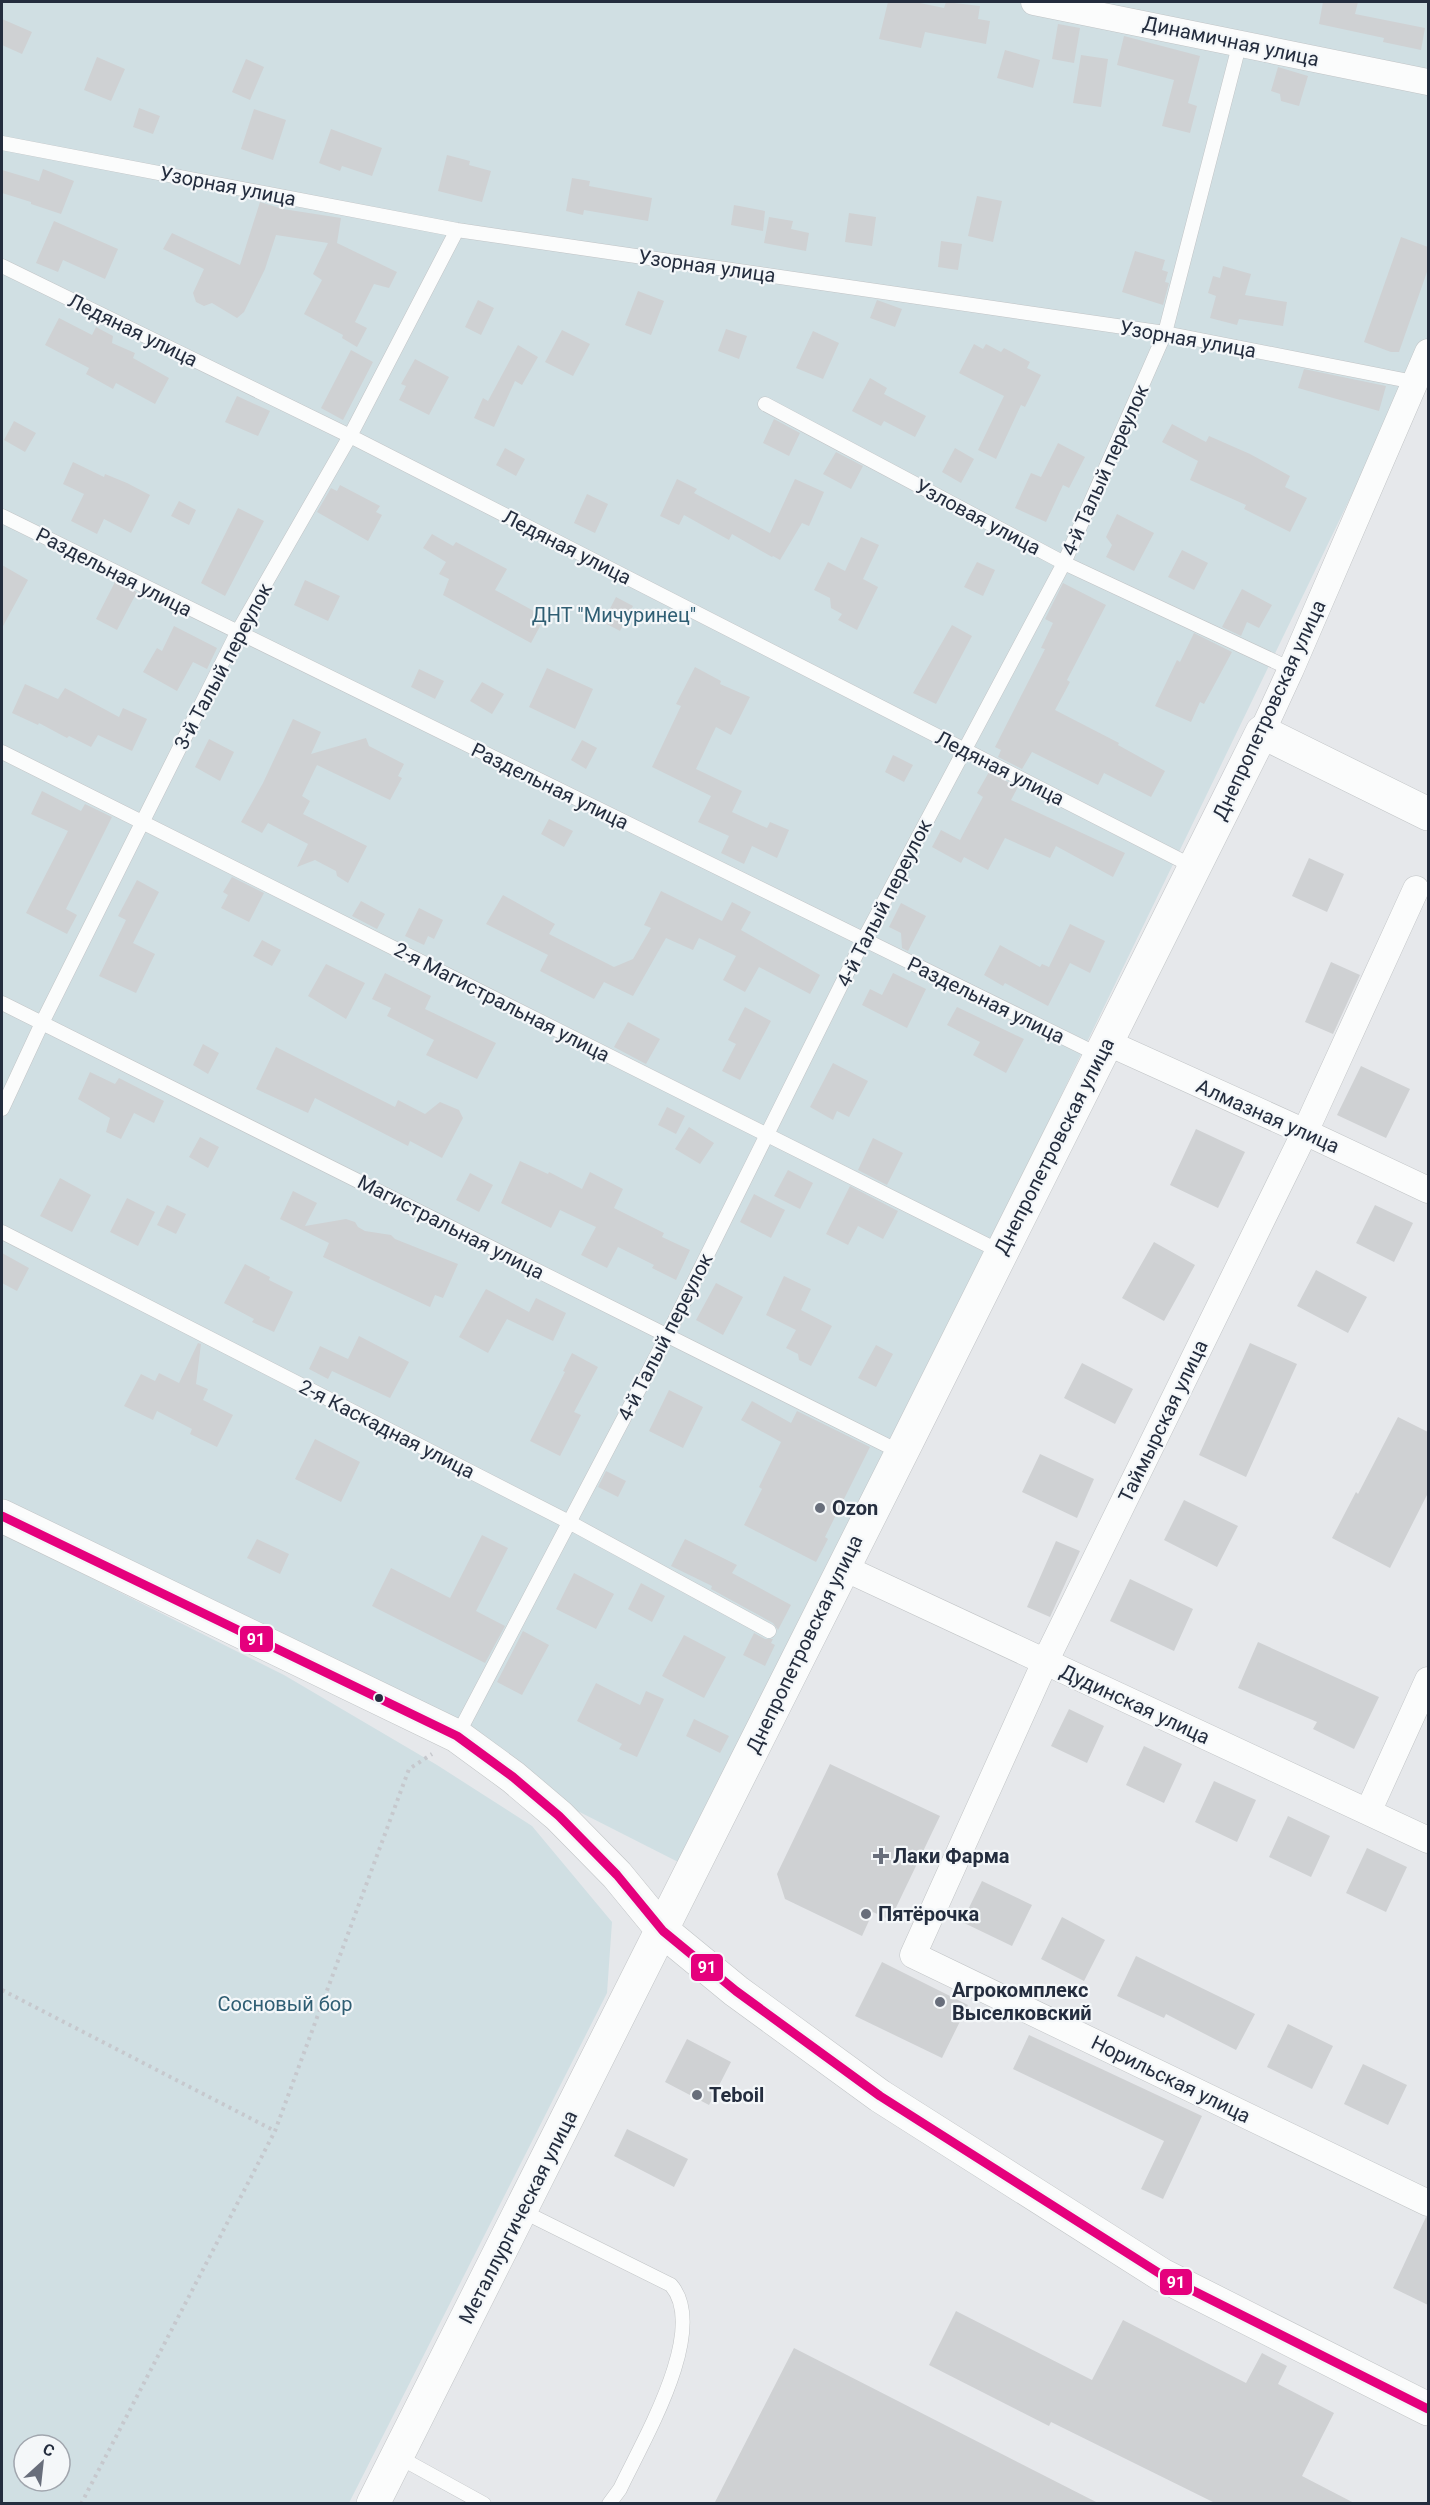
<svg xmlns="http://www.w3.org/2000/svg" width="1430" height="2505" font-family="Roboto,sans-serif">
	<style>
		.green { fill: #d0dfe3; fill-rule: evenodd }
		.building { fill: #cfd1d3 }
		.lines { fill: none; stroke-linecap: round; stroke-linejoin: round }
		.service-casing { stroke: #c1c4c6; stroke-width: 15 }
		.minor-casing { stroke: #c1c4c6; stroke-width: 27 }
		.tertiary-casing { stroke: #c1c4c6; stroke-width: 34 }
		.path { stroke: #c6c8cd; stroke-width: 4; stroke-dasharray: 3 4.5; stroke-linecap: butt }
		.service { stroke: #fbfcfc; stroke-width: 14 }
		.minor { stroke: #fbfcfc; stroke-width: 26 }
		.tertiary { stroke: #fbfcfc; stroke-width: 33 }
		.bus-1-casing { stroke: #f4f7f9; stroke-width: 14 }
		.bus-1 { stroke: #e5007d; stroke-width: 9 }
		.poi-dot { fill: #686e7b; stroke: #f4f7f9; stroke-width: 2 }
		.bus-dot { fill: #242d3e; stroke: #f4f7f9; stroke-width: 2 }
		.labels { text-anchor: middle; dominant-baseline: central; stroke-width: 4.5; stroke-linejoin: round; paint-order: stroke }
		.street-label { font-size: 20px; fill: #242d3e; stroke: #f4f7f9 }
		.park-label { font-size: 20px; fill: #2f5e73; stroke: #f4f7f9 }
		.poi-label { font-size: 20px; font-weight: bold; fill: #242d3e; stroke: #f4f7f9; text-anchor: start }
		.line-badge { stroke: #f4f7f9; stroke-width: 2 }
		.badge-label { font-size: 16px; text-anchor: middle; font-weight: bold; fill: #fff }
	</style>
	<rect width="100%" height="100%" fill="#e6e8eb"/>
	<path class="green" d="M2 2H1428V337L688 1867 2 1519Z
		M2 1533 284 1675 437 1765 532 1826 612 1922 607 1993 349 2503H2ZM24 2445H60V2481H24Z"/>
	<path class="building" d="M888 2H915L944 8 946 2 980 6 978 19 990 21 986 44 925 32 921 48 879 39Z
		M1323 2H1358L1355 14 1425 28 1421 50 1383 42 1384 38 1319 24Z
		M2 19 32 32 22 54 2 45Z
		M1058 24 1080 28 1074 63 1052 59Z
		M1124 36 1200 56 1188 103 1197 106 1190 133 1162 126 1174 80 1117 65Z
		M1005 50 1040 60 1033 88 997 78Z
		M1081 55 1108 59 1101 107 1073 103Z
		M97 57 125 69 111 101 84 90Z
		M246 59 264 67 250 100 232 92Z
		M1278 67 1308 76 1299 106 1281 101 1280 94 1271 91Z
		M139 108 160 116 153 134 133 127Z
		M254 109 286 120 273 160 241 149Z
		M331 129 382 148 372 176 342 166 340 171 319 163Z
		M447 155 470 161 469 165 491 171 482 202 438 191Z
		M43 169 74 181 61 214 31 204V202L2 193V170L39 181Z
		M572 178 590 181 589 186 652 198 648 221 584 210 583 215 566 211Z
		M977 196 1002 201 993 242 968 236Z
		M260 202 283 209 341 218 337 243 397 272 389 288 374 284 355 322 367 328 357 347 342 338 343 335 304 314 322 280 313 274 328 243 276 235 265 269 244 312 237 318 212 303 204 306 196 302 193 293 204 269 163 249 172 233 240 265Z
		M734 205 765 211 763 231 731 225Z
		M849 213 876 217 872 246 845 242Z
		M769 217 793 221 791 229 809 233 806 251 764 243Z
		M54 221 118 249 105 279 63 260 58 272 36 263Z
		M1401 237 1428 247V269L1399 352H1391L1364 342Z
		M941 241 962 244 958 270 938 267Z
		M1135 251 1165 260 1162 270 1168 272 1165 282 1169 283 1163 305 1122 292Z
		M1223 266 1251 274 1245 295 1287 302 1283 326 1239 319 1237 325 1210 318 1216 296 1208 293 1213 276 1220 278Z
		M638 291 664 301 651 335 625 325Z
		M478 300 494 308 481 335 465 327Z
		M877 300 902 309 895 327 870 318Z
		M59 318 92 335 96 327 113 336 112 343 135 353 133 358 169 378 155 404 116 383 113 389 86 374 89 368 45 345Z
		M726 329 747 336 739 359 718 351Z
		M562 330 590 344 573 376 545 362Z
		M813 331 839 343 823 379 796 368Z
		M974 344 983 349 986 344 1001 352 1004 348 1030 362 1027 368 1041 375 1025 407 1021 405 996 459 978 450 1004 396 959 373Z
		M518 345 538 357 522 385 515 381 494 427 474 418 483 398 488 401Z
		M351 350 373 362 343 420 321 408Z
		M415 359 449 377 429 415 399 400 406 386 401 384Z
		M1304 369 1386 386 1379 411 1298 388Z
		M870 378 887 388 884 394 926 416 915 437 884 421 881 426 852 411Z
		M237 396 270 411 258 436 225 422Z
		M774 419 800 433 789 456 763 443Z
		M14 421 36 433 25 452 4 440Z
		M1172 424 1206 442 1209 436 1250 454 1290 476 1285 487 1307 498 1290 532 1244 509 1246 505 1190 480 1198 461 1162 442Z
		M1058 443 1085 457 1069 488 1063 485 1046 522 1015 508 1031 473 1041 477Z
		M505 448 525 459 516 476 496 465Z
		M955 448 974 459 961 483 942 472Z
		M836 452 863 466 851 489 823 474Z
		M73 462 104 477 105 474 127 483 150 495 131 533 104 519 97 534 71 521 84 494 63 484Z
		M677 479 697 489 694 493 770 533 795 479 824 492 809 526 802 523 780 560 773 556 772 557 732 534 729 540 684 515 679 525 660 516Z
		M340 485 380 506 376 512 382 515 368 541 317 512 331 488 337 491Z
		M587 494 608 504 595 533 574 523Z
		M179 501 196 510 189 525 171 516Z
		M238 508 264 521 225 596 201 583Z
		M1117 514 1154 533 1134 571 1106 557 1112 545 1106 537Z
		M432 534 453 546 456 542 507 569 495 590 545 617 531 643 443 595 449 579 439 574 446 562 423 548Z
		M861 537 879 545 863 579 878 587 857 630 838 620 842 614 831 608 830 598 814 590 828 562 845 571Z
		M1182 550 1208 563 1194 590 1168 577Z
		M977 562 995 570 983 596 964 587Z
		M2 565 28 580 2 628Z
		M305 580 340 596 328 621 294 605Z
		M115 582 137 592 117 630 96 619Z
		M1063 583 1106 605 1067 680 1070 682 1055 710 1119 743 1118 745 1165 771 1151 797 1104 773 1098 785 1032 752 1022 769 998 757 1001 750 995 747 1045 649 1041 648 1053 623 1045 619Z
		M1242 589 1272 605 1259 628 1247 622 1241 636 1222 627Z
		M616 597 633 606 620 631 603 622Z
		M952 625 972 636 936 704 913 693Z
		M174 626 217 648 207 669 193 662 177 691 143 672 157 648 162 651Z
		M1194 633 1232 652 1204 704 1200 702 1191 722 1155 706 1177 660 1180 662Z
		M695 667 721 681 720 684 750 697 731 735 716 727 696 769 742 791 732 812 767 828 770 822 789 830 777 858 752 846 744 864 721 853 729 836 698 822 711 796 652 767 681 706 676 704Z
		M547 668 593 689 575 729 529 707Z
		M419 669 444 681 435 699 411 687Z
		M482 682 504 694 492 714 470 701Z
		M25 684 58 699 65 688 119 717 123 708 147 719 132 751 98 735 91 747 69 736 67 738 39 723 38 725 12 713Z
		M293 719 321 732 311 754 366 738 369 746 404 764 398 776 402 778 390 800 317 765 302 796 310 801 303 814 367 846 348 883 337 876 336 871 315 860 297 867 308 844 268 823 262 833 241 822 263 783Z
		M209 739 234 752 220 781 195 767Z
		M582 740 597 748 586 769 571 760Z
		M893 755 913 765 904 782 885 772Z
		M989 772 1018 787 1011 800 1125 853 1113 877 1056 846 1050 858 1005 838 988 870 964 857 961 863 932 847 941 830 960 840 983 797 977 793Z
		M42 791 81 811 85 804 112 817 66 909 77 915 67 934 26 913 68 831 31 814Z
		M549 819 573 831 564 847 541 834Z
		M1309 858 1344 874 1327 912 1292 896Z
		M232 877 264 893 249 922 221 908 228 895 223 892Z
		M137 880 159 892 133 943 155 954 136 993 99 976 126 920 118 916Z
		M661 891 722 921 732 902 751 912 741 930 820 975 810 994 759 967 745 992 723 980 736 956 699 938 693 950 666 938 633 996 604 982 594 999 540 971 548 955 486 924 503 895 555 924 549 934 614 967 633 959 651 928 644 925Z
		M361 901 385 914 377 929 352 916Z
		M901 903 926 916 908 951 902 948 901 933 889 927Z
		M419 908 443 920 434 939 428 936 424 945 405 936Z
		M1070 924 1105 941 1090 973 1070 963 1048 1006 1005 983 1003 986 984 975 1000 945 1040 967 1042 964 1049 967Z
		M262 940 281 950 272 966 253 956Z
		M1331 962 1360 975 1333 1034 1305 1022Z
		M326 964 365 983 346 1019 308 996Z
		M385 973 431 996 425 1009 496 1043 477 1079 426 1055 434 1040 387 1016 391 1008 372 999Z
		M893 973 926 989 907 1028 862 1005 870 989 882 995Z
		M745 1007 771 1021 740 1080 722 1071 736 1044 728 1040Z
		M957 1007 1024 1039 1006 1073 973 1055 980 1042 947 1025Z
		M628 1022 660 1039 646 1064 614 1047Z
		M203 1044 219 1053 208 1074 193 1065Z
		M276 1047 395 1107 398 1100 425 1114 440 1102 459 1110 463 1118 442 1158 410 1141 408 1146 315 1098 308 1113 256 1089Z
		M833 1063 868 1081 849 1117 837 1111 833 1120 810 1107Z
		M1361 1066 1410 1089 1386 1138 1337 1115Z
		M90 1072 115 1084 119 1078 164 1101 154 1123 134 1113 121 1139 106 1132 110 1118 78 1099Z
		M667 1107 685 1116 676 1134 658 1125Z
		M689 1127 714 1143 700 1164 675 1149Z
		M1196 1129 1245 1152 1218 1208 1170 1185Z
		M200 1137 219 1147 208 1168 189 1157Z
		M873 1138 903 1153 887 1185 858 1170Z
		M520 1161 548 1174 549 1172 582 1189 590 1172 623 1189 614 1208 664 1233 662 1237 690 1250 676 1280 652 1268 654 1265 618 1247 607 1268 581 1255 596 1227 560 1210 551 1228 501 1203Z
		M788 1170 813 1183 800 1209 774 1196Z
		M470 1173 493 1185 479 1212 456 1200Z
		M60 1178 91 1195 72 1232 40 1216Z
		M850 1186 898 1211 883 1239 858 1226 848 1245 826 1234Z
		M293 1191 317 1203 305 1226 346 1219 355 1222 358 1227 365 1231 391 1235 395 1239 458 1264 443 1298 435 1295 430 1307 323 1257 329 1243 280 1219Z
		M754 1194 785 1210 771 1238 740 1222Z
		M127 1198 155 1212 138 1246 110 1232Z
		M167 1205 186 1214 176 1234 157 1225Z
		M1375 1205 1413 1223 1394 1262 1356 1243Z
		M1154 1242 1195 1265 1164 1321 1122 1298Z
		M2 1253 29 1268 17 1291 2 1283Z
		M245 1264 270 1277 269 1280 293 1292 274 1332 252 1322 254 1319 224 1303Z
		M1316 1270 1367 1297 1348 1333 1297 1306Z
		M784 1276 811 1289 801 1310 832 1326 811 1366 799 1360 798 1354 786 1348 796 1330 766 1315Z
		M716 1283 743 1297 723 1335 696 1320Z
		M486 1289 529 1312 536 1298 566 1313 553 1341 507 1319 488 1353 459 1337Z
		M359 1336 409 1362 390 1398 332 1371 328 1379 309 1369 320 1346 348 1359Z
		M198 1343 201 1344 196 1384 208 1389 203 1400 233 1415 217 1447 190 1434 192 1429 157 1411 153 1420 124 1406 141 1374 155 1381 159 1373 179 1383Z
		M1250 1343 1297 1364 1246 1477 1199 1455Z
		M876 1345 893 1354 876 1387 858 1378Z
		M572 1353 598 1367 574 1412 581 1415 560 1456 530 1441 565 1372 563 1371Z
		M1082 1363 1133 1389 1115 1424 1064 1398Z
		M669 1390 703 1407 683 1448 649 1431Z
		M752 1401 791 1423 797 1411 870 1447 825 1537 828 1539 816 1562 744 1525 762 1489 759 1487 781 1442 741 1420Z
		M1398 1417 1428 1432V1493L1390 1568 1332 1538 1356 1492 1358 1494Z
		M315 1439 360 1462 341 1502 295 1479Z
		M1040 1454 1094 1479 1077 1518 1022 1492Z
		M606 1471 626 1481 618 1497 598 1487Z
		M1184 1500 1238 1526 1217 1567 1164 1540Z
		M482 1535 508 1548 476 1611 505 1626 485 1663 372 1606 391 1568 450 1598Z
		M257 1539 289 1554 280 1574 247 1558Z
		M685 1539 737 1565 732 1573 791 1605 778 1630 773 1623 711 1589 712 1586 671 1566Z
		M1056 1541 1080 1551 1050 1617 1027 1607Z
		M574 1573 614 1594 596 1629 556 1609Z
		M1130 1579 1193 1609 1174 1651 1110 1621Z
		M641 1583 665 1596 652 1622 628 1609Z
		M523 1631 549 1645 522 1695 497 1682Z
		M754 1633 765 1639H773L771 1643 775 1645 765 1666 743 1655Z
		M684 1635 726 1657 704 1698 662 1676Z
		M1258 1642 1379 1697 1354 1749 1313 1729 1317 1722 1238 1688Z
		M596 1683 640 1705 646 1691 664 1699 637 1757 619 1749 622 1744 577 1721Z
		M1069 1709 1104 1726 1087 1763 1051 1746Z
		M694 1719 729 1736 720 1753 686 1736Z
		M1144 1746 1182 1764 1164 1803 1126 1785Z
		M830 1764 940 1816 890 1920 873 1912 862 1936 785 1899 777 1874Z
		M1214 1781 1256 1800 1237 1842 1195 1822Z
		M1288 1816 1330 1836 1311 1877 1269 1857Z
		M1367 1848 1407 1867 1386 1912 1346 1893Z
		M982 1881 1032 1905 1012 1946 962 1922Z
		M1062 1917 1105 1940 1084 1981 1041 1959Z
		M1136 1956 1255 2014 1236 2050 1166 2014 1164 2018 1117 1996Z
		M882 1962 968 2005 942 2058 855 2016Z
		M1288 2024 1333 2046 1312 2089 1267 2067Z
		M1029 2035 1202 2116 1163 2199 1141 2189 1164 2141 1013 2069Z
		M687 2039 731 2062 709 2105 665 2082Z
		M1363 2064 1407 2085 1388 2125 1344 2104Z
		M627 2129 688 2159 674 2187 614 2156Z
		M1426 2217 1428 2218V2305L1393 2288Z
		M956 2311 1092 2380 1123 2320 1246 2383 1262 2353 1287 2366 1278 2384 1334 2413 1302 2476 1356 2504H1217L1051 2422 1049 2426 929 2365Z
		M794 2348 1100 2504H714Z"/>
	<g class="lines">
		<g class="service-casing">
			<path id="service" d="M2 143 457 230 1165 333 1414 382
				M2 266 350 436 1194 867
				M765 404 1064 563 1291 669
				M2 516 1099 1055
				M2 752 1001 1252
				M2 1003 900 1452
				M2 1109 42 1023 237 633 350 436 457 230
				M2 1232 569 1522 769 1631
				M457 1736 667 1336 864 939 1064 563 1165 333 1240 42
				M522 2211 671 2285C710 2330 641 2444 620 2489L609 2504
				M397 2456 484 2504"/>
		</g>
		<g class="minor-casing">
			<path id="minor" d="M1034 2 1428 82
				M1262 732 1291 669 1428 352
				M1416 889 1305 1132 1045 1662 913 1955 1428 2203
				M1106 1042 1305 1132 1428 1190
				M842 1567 1428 1840
				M1368 1812 1428 1680"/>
		</g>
		<g class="tertiary-casing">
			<path id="tertiary" d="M2 1516 457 1736 513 1777 559 1816 617 1875 663 1931 736 1991 880 2096 1162 2275 1428 2409
				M373 2504C672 1914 966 1323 1262 732L1428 814"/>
		</g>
		<path class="path" d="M2 1990 275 2131
			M81 2504 275 2131 409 1769 432 1754"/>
		<use href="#service" class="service"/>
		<use href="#minor" class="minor"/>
		<use href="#tertiary" class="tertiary"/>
		<g class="bus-1-casing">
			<path id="bus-1" d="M2 1516 457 1736 513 1777 559 1816 617 1875 663 1931 736 1991 880 2096 1162 2275 1428 2409"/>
		</g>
		<use href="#bus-1" class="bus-1"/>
	</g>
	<g class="poi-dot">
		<circle cx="820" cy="1508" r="6"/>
		<path d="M878 1847h6v6h6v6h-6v6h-6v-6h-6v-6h6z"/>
		<circle cx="866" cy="1914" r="6"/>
		<circle cx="940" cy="2002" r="6"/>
		<circle cx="697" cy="2095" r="6"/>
	</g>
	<circle class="bus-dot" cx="379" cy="1698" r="5"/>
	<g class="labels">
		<g class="street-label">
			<text transform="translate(1231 41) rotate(12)">Динамичная улица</text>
			<text transform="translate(228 186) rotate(11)">Узорная улица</text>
			<text transform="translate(707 266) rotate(8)">Узорная улица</text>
			<text transform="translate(133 330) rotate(26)">Ледяная улица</text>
			<text transform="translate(1188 339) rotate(10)">Узорная улица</text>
			<text transform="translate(1105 470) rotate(-66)">4-й Талый переулок</text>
			<text transform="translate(978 517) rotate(28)">Узловая улица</text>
			<text transform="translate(567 547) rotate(27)">Ледяная улица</text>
			<text transform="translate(114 572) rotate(27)">Раздельная улица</text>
			<text transform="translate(223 666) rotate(-62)">3-й Талый переулок</text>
			<text transform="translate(1269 710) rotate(-65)">Днепропетровская улица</text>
			<text transform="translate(1000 768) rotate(27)">Ледяная улица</text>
			<text transform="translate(550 786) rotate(26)">Раздельная улица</text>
			<text transform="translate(884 903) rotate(-63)">4-й Талый переулок</text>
			<text transform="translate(986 1000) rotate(26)">Раздельная улица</text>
			<text transform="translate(502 1002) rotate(27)">2-я Магистральная улица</text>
			<text transform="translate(1268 1116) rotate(24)">Алмазная улица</text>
			<text transform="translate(1054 1146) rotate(-63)">Днепропетровская улица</text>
			<text transform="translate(451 1227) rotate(27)">Магистральная улица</text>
			<text transform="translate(665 1337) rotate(-63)">4-й Талый переулок</text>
			<text transform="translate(1163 1421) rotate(-64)">Таймырская улица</text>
			<text transform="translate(387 1429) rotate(27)">2-я Каскадная улица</text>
			<text transform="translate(804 1644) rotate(-64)">Днепропетровская улица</text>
			<text transform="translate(1135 1704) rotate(25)">Дудинская улица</text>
			<text transform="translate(1171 2079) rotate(26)">Норильская улица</text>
			<text transform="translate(518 2217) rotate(-63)">Металлургическая улица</text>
		</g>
		<g class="park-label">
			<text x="614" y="615">ДНТ "Мичуринец"</text>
			<text x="285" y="2004">Сосновый бор</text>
		</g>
		<g class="poi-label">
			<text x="832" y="1508">Ozon</text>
			<text x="893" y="1856">Лаки Фарма</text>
			<text x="878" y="1914">Пятёрочка</text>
			<text x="952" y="1990">Агрокомплекс<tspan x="952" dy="23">Выселковский</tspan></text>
			<text x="709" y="2095">Teboil</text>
		</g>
	</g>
	<g class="line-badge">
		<rect x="239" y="1625" width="35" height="28" rx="6" fill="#e5007d"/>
		<rect x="690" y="1953" width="34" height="29" rx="6" fill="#e5007d"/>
		<rect x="1159" y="2268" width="34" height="28" rx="6" fill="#e5007d"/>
	</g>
	<g class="badge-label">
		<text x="256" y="1645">91</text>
		<text x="707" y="1973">91</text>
		<text x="1176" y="2288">91</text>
	</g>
	<rect width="1430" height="2505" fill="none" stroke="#242d3e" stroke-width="6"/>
	<g transform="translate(42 2463) rotate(27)"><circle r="28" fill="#f4f7f9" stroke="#a1a6ae" stroke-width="1.5"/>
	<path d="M0-4.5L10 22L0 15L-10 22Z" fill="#686e7b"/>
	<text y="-9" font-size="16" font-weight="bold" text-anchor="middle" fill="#242d3e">С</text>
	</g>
</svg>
